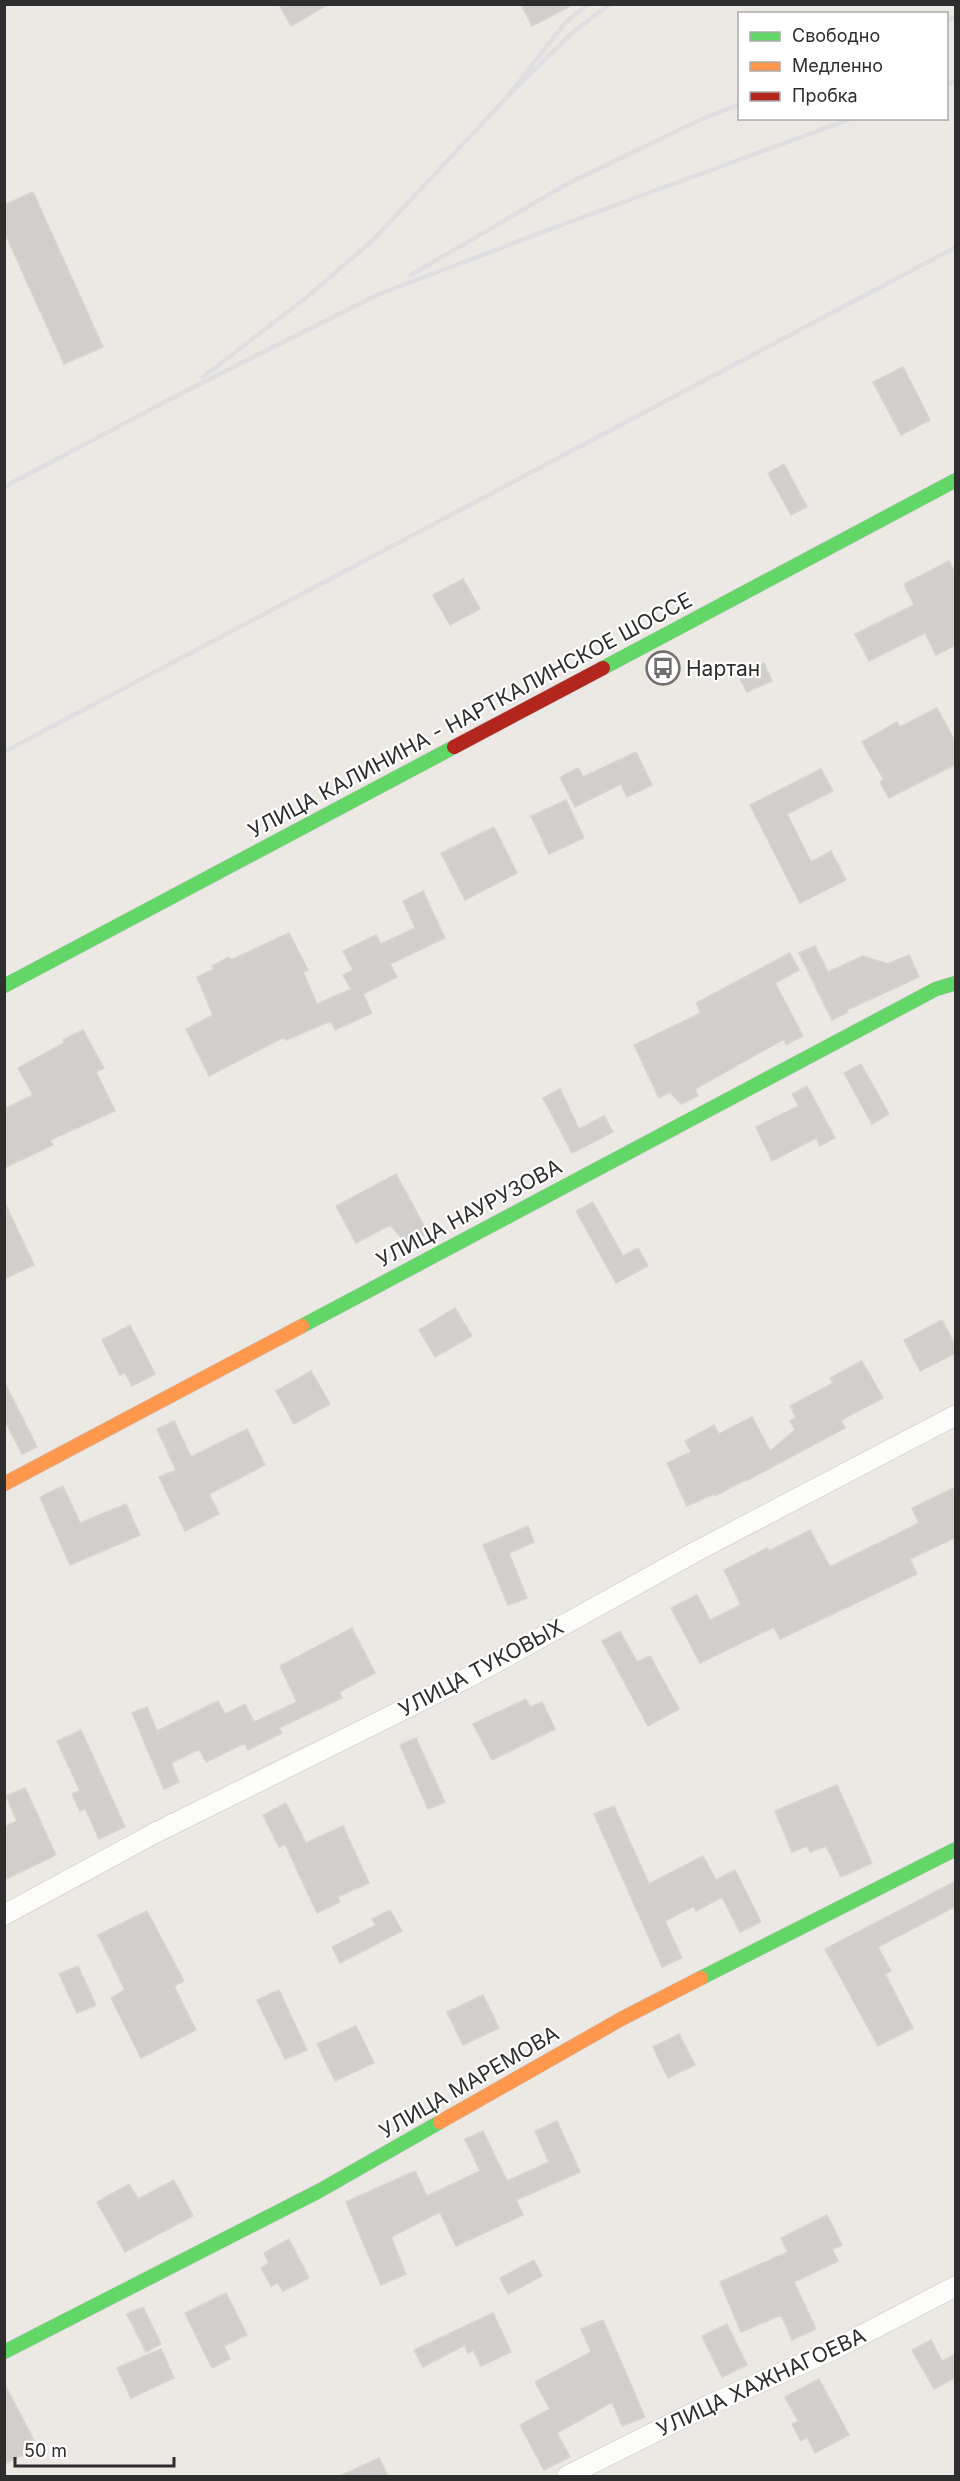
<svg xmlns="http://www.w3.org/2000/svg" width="960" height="2481" font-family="Inter,sans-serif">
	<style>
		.building { fill: #d1cecb; stroke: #d7d4d0; stroke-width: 1.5 }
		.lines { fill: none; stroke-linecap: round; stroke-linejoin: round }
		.street-casing { stroke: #c5c4c5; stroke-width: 21 }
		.fast-casing { stroke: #c5c4c5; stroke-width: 15 }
		.slow-casing { stroke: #c5c4c5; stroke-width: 15 }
		.jam-casing { stroke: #c5c4c5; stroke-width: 15 }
		.street { stroke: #fcfcfb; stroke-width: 20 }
		.fast { stroke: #63d668; stroke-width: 14 }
		.slow { stroke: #ff974d; stroke-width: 14 }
		.jam { stroke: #b3261e; stroke-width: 14 }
		.rail { stroke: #dfdfe1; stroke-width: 4.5 }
		.labels { text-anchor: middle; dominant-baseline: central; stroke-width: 4.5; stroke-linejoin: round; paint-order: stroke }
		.poi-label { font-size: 21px; fill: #2e2e2e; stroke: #fff; text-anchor: start }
		.street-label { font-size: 21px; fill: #2e2e2e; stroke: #fff }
	</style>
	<rect width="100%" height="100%" fill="#ece8e4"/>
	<path class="building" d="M279 4H329L291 26Z
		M521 4H574L532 26Z
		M33 192 103 347 64 364 4 231V205Z
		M903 367 930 420 901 435 873 382Z
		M784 464 807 507 791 515 768 473Z
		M949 561 956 574V645L936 655 925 633 869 661 855 634 914 605 904 584Z
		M463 579 480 609 450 625 433 595Z
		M764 663 772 681 747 692 738 675Z
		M937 708 956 743V764L889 798 880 782 884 780 862 742 897 722 900 727Z
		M636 752 652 785 627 797 621 784 575 807 560 777 578 768 583 777Z
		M821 769 833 791 787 814 811 862 831 851 846 880 800 903 750 805Z
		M566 800 584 838 549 854 531 816Z
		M494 827 517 873 465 900 441 853Z
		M423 891 445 938 390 964 397 977 363 994 372 1013 335 1030 331 1021 286 1040 284 1037 209 1076 186 1029 213 1015 197 977 214 969 212 966 229 957 231 960 289 933 308 970 303 972 317 1004 351 989 343 975 353 970 343 951 376 935 381 944 415 928 403 901Z
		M815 946 828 972 863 956 888 964 909 955 919 977 847 1010 848 1012 832 1020 799 953Z
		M790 953 799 970 775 983 803 1036 786 1045 784 1039 695 1089 698 1096 681 1104 670 1092 659 1098 634 1045 701 1013 696 1003Z
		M83 1030 104 1068 96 1072 115 1111 50 1140 53 1145 4 1168V1109L33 1095 18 1068 64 1043 63 1040Z
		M861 1064 889 1114 872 1124 844 1073Z
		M807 1086 835 1138 820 1146 816 1138 772 1161 756 1127 799 1106 792 1094Z
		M560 1089 579 1129 604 1116 613 1132 572 1153 543 1098Z
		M396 1174 428 1233 407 1244 390 1225 356 1243 336 1206Z
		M4 1201 34 1265 4 1279Z
		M593 1202 623 1256 638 1248 648 1266 616 1283 576 1211Z
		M455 1308 472 1336 435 1357 419 1330Z
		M942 1320 956 1347V1353L920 1371 904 1340Z
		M130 1325 155 1374 132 1386 125 1373 120 1375 102 1340Z
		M862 1361 883 1398 841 1420 845 1428 746 1481 745 1480 715 1496 714 1494 687 1506 667 1463 691 1452 685 1441 714 1425 719 1434 752 1417 770 1451 795 1430 790 1421 796 1417 790 1406 833 1383 830 1378Z
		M311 1371 330 1404 294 1424 276 1391Z
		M4 1381 37 1447 22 1454 4 1419Z
		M174 1421 191 1457 247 1429 265 1465 209 1494 219 1514 185 1531 159 1477 176 1470 157 1429Z
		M63 1486 80 1523 126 1504 140 1535 70 1565 40 1497Z
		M956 1487V1537L910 1559 917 1574 780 1639 774 1627 700 1663 671 1608 697 1595 710 1620 741 1605 724 1570 767 1548 769 1551 810 1530 830 1567 919 1523 912 1508Z
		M528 1526 534 1542 509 1553 527 1598 508 1605 483 1545Z
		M352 1628 375 1673 339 1692 342 1698 279 1728 282 1733 248 1750 245 1743 206 1762 199 1749 171 1763 179 1782 164 1789 132 1713 147 1707 157 1731 218 1701 225 1714 245 1704 254 1722 297 1702 280 1666Z
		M620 1631 637 1662 650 1656 679 1709 648 1726 602 1641Z
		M526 1699 530 1707 542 1702 555 1729 492 1760 473 1724Z
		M81 1730 125 1827 99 1839 85 1808 80 1811 72 1794 80 1791 57 1741Z
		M416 1738 445 1802 428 1809 400 1745Z
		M837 1785 872 1863 841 1877 826 1846 810 1852 807 1846 792 1852 775 1811Z
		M25 1788 56 1855 4 1880V1827L17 1821 6 1796Z
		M286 1803 306 1843 343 1826 369 1883 337 1897 340 1902 317 1913 285 1844 279 1847 263 1815Z
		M614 1806 649 1884 703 1856 716 1880 735 1870 761 1922 740 1932 722 1897 696 1911 694 1906 665 1921 682 1958 662 1967 594 1814Z
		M956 1881V1906L878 1947 891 1971 885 1974 913 2028 878 2046 825 1949Z
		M390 1910 402 1931 340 1963 332 1947 376 1925 372 1919Z
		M147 1911 184 1981 174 1986 196 2030 141 2058 111 1998 125 1990 98 1935Z
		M78 1966 96 2005 77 2013 59 1974Z
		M279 1990 307 2050 285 2059 257 2000Z
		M483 1995 499 2028 463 2045 447 2012Z
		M356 2026 374 2063 335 2081 317 2044Z
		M679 2034 695 2065 668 2078 653 2047Z
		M557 2121 580 2172 516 2200 523 2215 456 2246 440 2212 391 2237 406 2274 381 2285 346 2202 415 2171 427 2196 480 2171 465 2139 483 2131 507 2181 549 2162 535 2131Z
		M174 2180 193 2216 125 2252 97 2202 129 2184 138 2199Z
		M827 2215 842 2245 832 2249 838 2261 794 2282 816 2329 792 2340 781 2315 741 2332 720 2282 788 2252 781 2238Z
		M289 2239 309 2278 283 2291 278 2283 271 2286 261 2268 269 2263 264 2253Z
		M534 2260 542 2276 508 2294 500 2278Z
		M226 2293 247 2335 224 2346 230 2359 212 2368 185 2313Z
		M143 2307 161 2344 146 2352 127 2314Z
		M493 2313 511 2352 481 2366 473 2350 468 2354 465 2345 423 2367 414 2350Z
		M603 2320 645 2417 622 2426 612 2402 557 2433 570 2457 544 2470 520 2425 550 2409 535 2382 591 2352 581 2329Z
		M727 2324 747 2365 722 2377 702 2336Z
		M931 2340 942 2361 956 2354V2377L934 2389 912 2350Z
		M161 2349 174 2378 131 2398 117 2368Z
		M819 2379 849 2435 815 2453 807 2437 801 2441 792 2424 798 2421 785 2397Z
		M4 2383 38 2448 4 2464Z
		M379 2458 388 2476H340Z"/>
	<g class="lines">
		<g class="street-casing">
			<path id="street" d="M4 1915 153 1834 475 1674 695 1552 956 1415
				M567 2476 709 2405 835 2349 956 2286"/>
		</g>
		<g class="fast-casing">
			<path id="fast" d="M603 668 956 480
				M4 986 454 747
				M302 1326 936 989 956 983
				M701 1978 956 1849
				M4 2352 319 2191 440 2122"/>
		</g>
		<g class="slow-casing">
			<path id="slow" d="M4 1484 302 1326
				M440 2122 623 2018 701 1978"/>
		</g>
		<g class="jam-casing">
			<path id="jam" d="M454 747 603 668"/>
		</g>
		<use href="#street" class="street"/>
		<use href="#fast" class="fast"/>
		<use href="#slow" class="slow"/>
		<use href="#jam" class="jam"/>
		<path class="rail" d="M588 4 565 23 509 95 573 32 610 4
			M946 22 956 16
			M946 84 956 81
			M411 275 567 184 702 119 740 104
			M203 377 307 297 373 240 509 95
			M4 487 180 394 377 295 556 227 853 118
			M4 752 956 247"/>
	</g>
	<defs>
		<g id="bus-ring" transform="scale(1.725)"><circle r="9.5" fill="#fff" stroke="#706f6e" stroke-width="1.5"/><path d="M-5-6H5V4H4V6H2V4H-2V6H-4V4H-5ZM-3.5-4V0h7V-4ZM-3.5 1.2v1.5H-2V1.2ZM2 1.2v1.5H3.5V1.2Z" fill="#706f6e"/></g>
	</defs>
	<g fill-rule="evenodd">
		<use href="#bus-ring" x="663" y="668"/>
	</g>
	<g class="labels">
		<g class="poi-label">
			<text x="686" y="668">Нартан</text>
		</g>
		<g class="street-label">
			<text transform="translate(470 715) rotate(-28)">УЛИЦА КАЛИНИНА - НАРТКАЛИНСКОЕ ШОССЕ</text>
			<text transform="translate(469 1213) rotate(-28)">УЛИЦА НАУРУЗОВА</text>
			<text transform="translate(481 1668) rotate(-28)">УЛИЦА ТУКОВЫХ</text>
			<text transform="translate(469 2082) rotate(-30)">УЛИЦА МАРЕМОВА</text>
			<text transform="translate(761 2382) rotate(-25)">УЛИЦА ХАЖНАГОЕВА</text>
		</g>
	</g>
	<rect width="960" height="2481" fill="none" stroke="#2e2e2e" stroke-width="12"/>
	<rect x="738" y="12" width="210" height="108" fill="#ffffff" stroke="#ababab" stroke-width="1.5"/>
	<rect x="750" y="32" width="30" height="9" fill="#63d668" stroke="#ababab" stroke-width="1.5"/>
	<text x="792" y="42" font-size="18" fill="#2e2e2e">Свободно</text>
	<rect x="750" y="62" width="30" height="9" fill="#ff974d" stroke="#ababab" stroke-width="1.5"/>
	<text x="792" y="72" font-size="18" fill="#2e2e2e">Медленно</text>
	<rect x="750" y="92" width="30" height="9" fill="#b3261e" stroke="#ababab" stroke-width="1.5"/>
	<text x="792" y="102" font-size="18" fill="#2e2e2e">Пробка</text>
	<path d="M15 2457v9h159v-9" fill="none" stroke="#2e2e2e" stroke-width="3"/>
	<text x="24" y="2457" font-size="18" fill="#2e2e2e" stroke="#ffffff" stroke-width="4.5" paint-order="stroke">50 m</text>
</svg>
